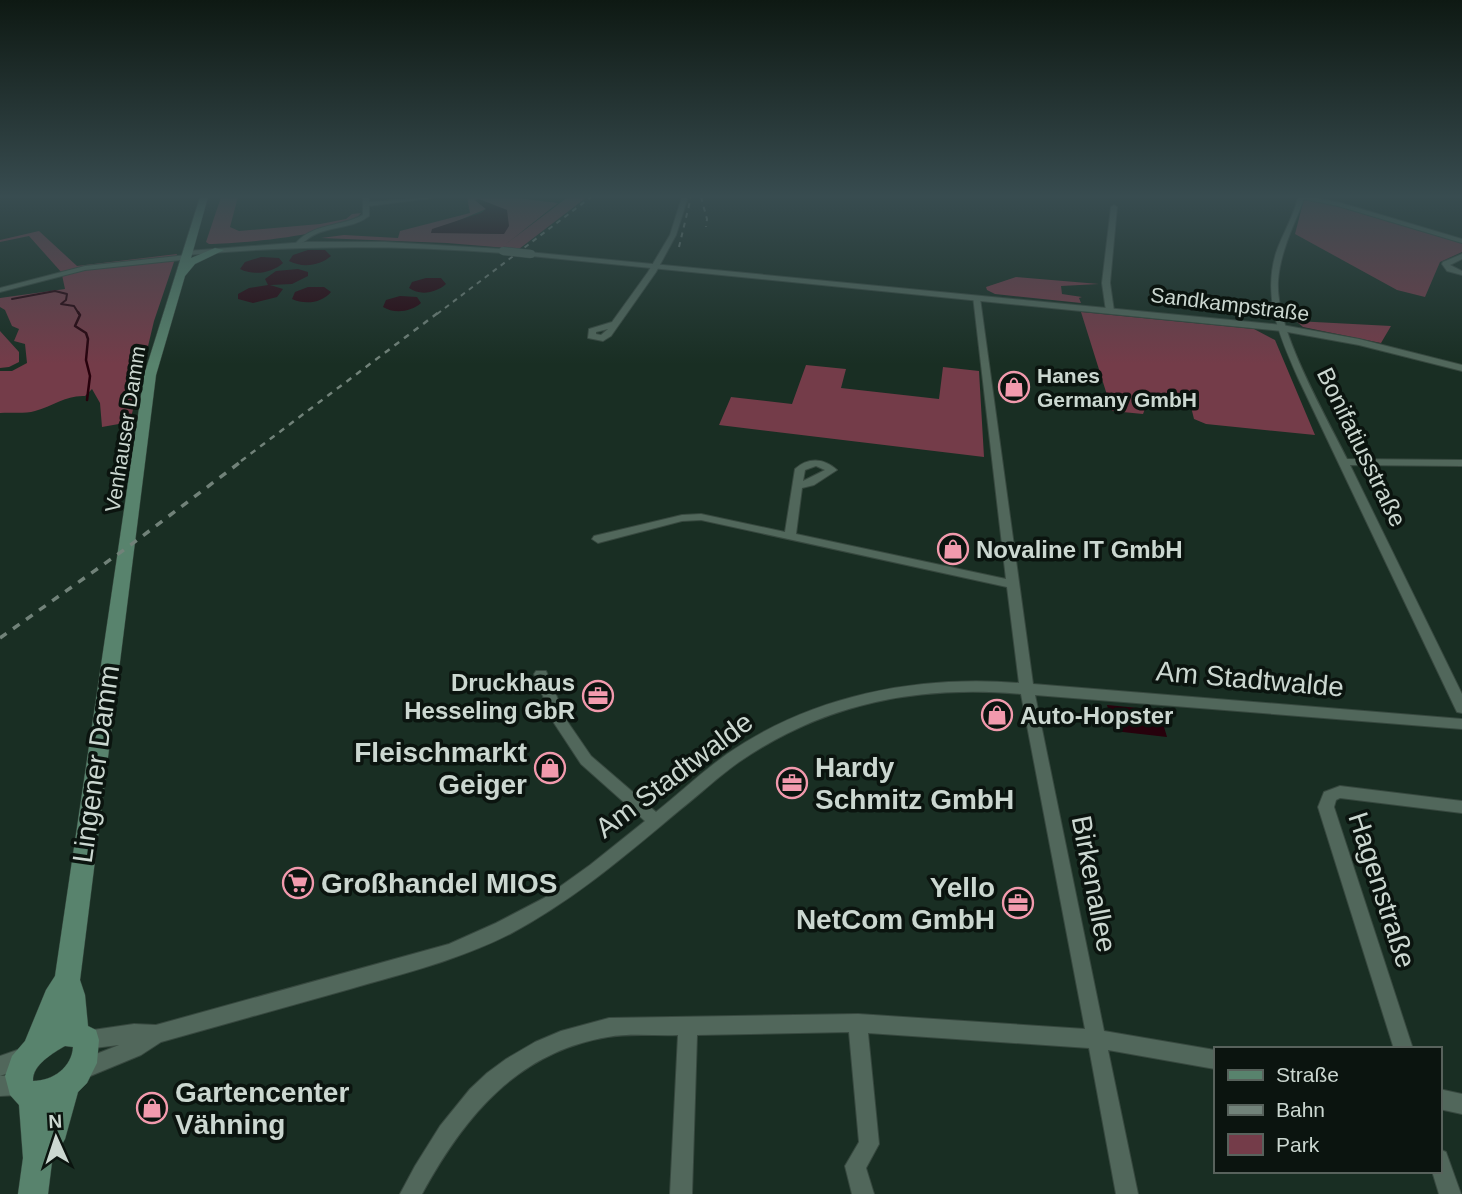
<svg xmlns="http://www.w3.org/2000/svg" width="1462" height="1194" font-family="Arial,sans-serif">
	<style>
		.green { fill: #743c49; fill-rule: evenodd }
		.water { fill: #27010c }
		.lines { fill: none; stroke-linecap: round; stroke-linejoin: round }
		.stream-far1 { stroke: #27010c; stroke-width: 2 }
		.stream { stroke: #27010c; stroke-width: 2.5 }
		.minor-casing { stroke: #37483f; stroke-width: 2 }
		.tertiary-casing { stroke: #37483f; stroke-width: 2 }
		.secondary-casing { stroke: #37483f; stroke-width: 1 }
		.minor { fill: #51675b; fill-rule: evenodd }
		.tertiary { fill: #51675b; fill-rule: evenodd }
		.secondary { fill: #58836d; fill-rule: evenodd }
		.rail-far2 { stroke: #718279; stroke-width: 2; stroke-dasharray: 5 5; stroke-linecap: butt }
		.rail-far1 { stroke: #718279; stroke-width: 2.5; stroke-dasharray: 6 6; stroke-linecap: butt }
		.rail { stroke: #718279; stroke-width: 3.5; stroke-dasharray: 8 8; stroke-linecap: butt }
		.tertiary-bridge-casing { stroke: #37483f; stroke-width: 9; stroke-linecap: butt }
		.tertiary-bridge { stroke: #51675b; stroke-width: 8 }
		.labels { text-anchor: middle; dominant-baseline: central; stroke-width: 7; stroke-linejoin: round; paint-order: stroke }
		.far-street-label { font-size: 21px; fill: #cbd7d0; stroke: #0b140f }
		.far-poi-label { font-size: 21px; font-weight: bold; fill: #cbd7d0; stroke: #0b140f; text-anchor: start }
		.street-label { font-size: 24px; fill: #cbd7d0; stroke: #0b140f }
		.poi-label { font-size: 24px; font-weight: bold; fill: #cbd7d0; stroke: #0b140f; text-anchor: start }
		.near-street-label { font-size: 28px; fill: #cbd7d0; stroke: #0b140f }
		.near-poi-label { font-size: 28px; font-weight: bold; fill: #cbd7d0; stroke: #0b140f; text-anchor: start }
	</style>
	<rect width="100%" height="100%" fill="#192e23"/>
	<path class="green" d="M221 197H238L230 227 239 231 320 224 346 219 352 214 361 213C346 235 237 244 209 244L206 242Z
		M467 197H509L558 203 506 244 568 197H587L519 249 447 243 321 238 344 235 398 238 400 231 470 213ZM475 200 507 210 504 234 431 232 486 209Z
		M1304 199 1339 204 1462 242V252L1440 262 1425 297 1397 290 1295 234Z
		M39 231 77 266 177 254 176 257 62 273 29 236 0 242V240Z
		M175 259 154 321 130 422 102 427 100 403 92 389 85 396C66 395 53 406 35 411 25 414 11 412 0 413V371H12L27 363 25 344 14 341 19 329 12 326 5 310 0 307V298L65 289 62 275 82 270Z
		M1016 277 1099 284 1061 286 1062 294 1082 297 1079 298 1081 303 995 294 987 290 986 287Z
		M1081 312 1254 329 1275 340 1315 435 1206 424 1194 419 1190 403 1149 399 1143 414 1112 411Z
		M1296 321 1391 326 1381 343 1303 327Z
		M0 331 19 352V362L9 367 0 368Z
		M806 365 846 369 841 388 939 399 943 367 979 371 984 457 719 425 731 397 792 404Z"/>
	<path class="water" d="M479 199 507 210 509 226 504 234 431 233 432 229 481 213 486 209 475 200Z
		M308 250H325L331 256C320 266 302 268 289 261L293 255Z
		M261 257 279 258 283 263C272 273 254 276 240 269L245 262Z
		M298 269 308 272V276L292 284 270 285 283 289 277 297 253 303 238 299V294L249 288 268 285 265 279 276 271Z
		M426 278H441L446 284C436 293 420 296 409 288L412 282Z
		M308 287H324L331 292C322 303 305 305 292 299L295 292Z
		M400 296 417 297 421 303C411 312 394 314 383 307L386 300Z
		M1107 705 1159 710 1167 737 1114 731Z"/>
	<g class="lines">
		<path class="stream-far1" d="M12 299 55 291 67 294 66 300 61 304 74 306 79 314"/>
		<path class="stream" d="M78 312 80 315 75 326 86 333 88 339 86 360 90 376 87 400"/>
		<g class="minor-casing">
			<path id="minor" d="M363 197H369V202L439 197 369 206V216C354 228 333 226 316 234 308 237 304 244 297 244L296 243C313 223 341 227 363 215Z
				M682 197H688L676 235 656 272 611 336 603 341 588 338 589 329 612 322 648 272 670 235ZM608 329 601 335 596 334V332Z
				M1298 197H1311L1341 203 1462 239V243L1338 206 1304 199C1294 225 1280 252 1278 281 1275 329 1325 414 1347 459L1462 460V466L1350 465 1462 694V713L1457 712 1455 708 1299 380C1281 339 1262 299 1276 253 1282 235 1294 216 1298 197Z
				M1114 205 1117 207 1110 283 1114 311 1110 313 1106 311 1102 283 1111 207Z
				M1462 254V259L1450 265 1462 271V275L1447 271 1442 264 1443 262Z
				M187 255H190V259L85 270 0 292V288L85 266Z
				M973 296 980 298 1033 684 1462 719V729L1035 695 1104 1031 1215 1050V1069L1108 1050 1138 1194H1116L1089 1048 868 1033 879 1144 866 1168 874 1194H852L845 1166 859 1142 849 1032 697 1035 692 1194H670L678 1035C656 1036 630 1033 608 1037 517 1052 464 1117 422 1194H400L415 1166 440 1126 470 1089 487 1073 506 1059 535 1042 561 1031 609 1018 858 1014 1085 1029 1021 694C918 685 825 703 739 762 719 776 700 794 681 809 626 855 574 900 510 934 459 960 405 973 350 989 287 1007 224 1024 161 1042L141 1055 83 1079 76 1076 73 1069 76 1062 119 1045 86 1049 79 1047 77 1040 79 1033 86 1031 134 1024 156 1025 449 944 496 923 544 898 590 865 645 821 581 764 554 723 534 674 536 671H546L567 721 591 756 656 812C680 793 703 771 727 754 813 695 917 675 1019 683L1007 587 701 520 682 521 598 543 592 539 594 536 682 515 701 514 785 532 795 469C808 457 824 458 837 470L814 485 802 488 796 534 1006 579ZM816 466 825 470 803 481 805 470Z
				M1340 786 1462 801V813L1340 798 1336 800 1334 807 1413 1049H1394L1318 807 1324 792Z
				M23 1048 30 1051 33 1058 30 1065 0 1076V1056Z
				M18 1075 25 1078 28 1085 25 1092 18 1095 0 1096V1076Z
				M1439 1089 1462 1094V1114L1439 1109Z
				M1439 1149 1446 1152 1461 1194H1439L1432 1171H1439Z"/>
		</g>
		<g class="tertiary-casing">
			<path id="tertiary" d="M306 242H385L503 249 507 251 503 253C398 245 293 245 188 255L184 253 188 251Z
				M528 252 1282 325 1359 339 1462 365V371L1359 345 1282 331 531 256H528Z"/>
		</g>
		<g class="secondary-casing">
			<path id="secondary" d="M200 197H208L191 258 215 248 224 250 195 264 185 276 156 375 80 980 85 995 88 1026 96 1030 99 1040 97 1063 87 1083 78 1092 65 1139 52 1162 48 1194H18L23 1158 19 1105 10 1095 5 1076 12 1056 25 1041 46 990 55 976 144 375ZM65 1046 73 1047C72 1067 53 1081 33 1081 32 1065 53 1053 65 1046Z"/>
		</g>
		<use href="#minor" class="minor"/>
		<use href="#tertiary" class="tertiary"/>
		<use href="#secondary" class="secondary"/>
		<path class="rail-far2" d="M701 197 707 219 706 227
			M679 247 691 197
			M437 314 591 197"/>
		<path class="rail-far1" d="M241 461 439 312"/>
		<path class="rail" d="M0 638 128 547 243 460"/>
		<g class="tertiary-bridge-casing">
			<path id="tertiary-bridge" d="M503 251 531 254"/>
		</g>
		<use href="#tertiary-bridge" class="tertiary-bridge"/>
	</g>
	<linearGradient id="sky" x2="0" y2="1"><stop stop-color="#0e1913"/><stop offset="0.54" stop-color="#384c50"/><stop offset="1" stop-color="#384c50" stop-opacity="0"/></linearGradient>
	<rect width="1462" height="364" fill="url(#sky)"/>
	<defs>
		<g id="shop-ring" transform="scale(1.575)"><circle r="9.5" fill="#0b140f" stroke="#f29aad" stroke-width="1.5"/><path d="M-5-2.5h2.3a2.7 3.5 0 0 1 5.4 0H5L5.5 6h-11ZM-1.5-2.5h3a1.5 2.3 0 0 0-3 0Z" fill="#f29aad"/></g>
		<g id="office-ring" transform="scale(1.575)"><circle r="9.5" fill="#0b140f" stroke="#f29aad" stroke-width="1.5"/><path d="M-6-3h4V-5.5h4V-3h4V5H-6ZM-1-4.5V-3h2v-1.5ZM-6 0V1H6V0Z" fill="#f29aad"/></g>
		<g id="supermarket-ring" transform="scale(1.575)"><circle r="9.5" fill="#0b140f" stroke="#f29aad" stroke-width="1.5"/><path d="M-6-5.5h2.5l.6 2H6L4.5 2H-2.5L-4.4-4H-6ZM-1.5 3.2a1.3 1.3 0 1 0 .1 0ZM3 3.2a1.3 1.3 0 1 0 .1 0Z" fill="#f29aad"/></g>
	</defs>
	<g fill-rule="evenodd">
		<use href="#shop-ring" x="1014" y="387"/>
		<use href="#shop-ring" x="953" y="549"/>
		<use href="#office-ring" x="598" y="696"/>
		<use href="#shop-ring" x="997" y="715"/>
		<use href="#shop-ring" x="550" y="768"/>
		<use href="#office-ring" x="792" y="783"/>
		<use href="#supermarket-ring" x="298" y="883"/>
		<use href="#office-ring" x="1018" y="903"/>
		<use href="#shop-ring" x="152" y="1108"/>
	</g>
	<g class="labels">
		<g class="far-street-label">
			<text transform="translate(1230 304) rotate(7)">Sandkampstraße</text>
			<text transform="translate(125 429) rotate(-81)">Venhauser Damm</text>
		</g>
		<g class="far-poi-label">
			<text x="1037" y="375">Hanes<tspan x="1037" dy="24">Germany GmbH</tspan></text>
		</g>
		<g class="street-label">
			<text transform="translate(1362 447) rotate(64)">Bonifatiusstraße</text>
		</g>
		<g class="poi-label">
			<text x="976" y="549">Novaline IT GmbH</text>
			<text x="575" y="682" text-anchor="end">Druckhaus<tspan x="575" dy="28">Hesseling GbR</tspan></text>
			<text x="1020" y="715">Auto-Hopster</text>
		</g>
		<g class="near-street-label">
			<text transform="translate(1250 679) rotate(5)">Am Stadtwalde</text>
			<text transform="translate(96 764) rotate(-82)">Lingener Damm</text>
			<text transform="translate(674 775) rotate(-37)">Am Stadtwalde</text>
			<text transform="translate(1094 884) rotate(79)">Birkenallee</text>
			<text transform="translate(1382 890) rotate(72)">Hagenstraße</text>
		</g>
		<g class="near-poi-label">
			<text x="527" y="752" text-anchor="end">Fleischmarkt<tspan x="527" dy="32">Geiger</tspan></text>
			<text x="815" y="767">Hardy<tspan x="815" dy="32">Schmitz GmbH</tspan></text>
			<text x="321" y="883">Großhandel MIOS</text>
			<text x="995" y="887" text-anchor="end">Yello<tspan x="995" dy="32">NetCom GmbH</tspan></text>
			<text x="175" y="1092">Gartencenter<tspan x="175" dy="32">Vähning</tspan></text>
		</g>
	</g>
	<rect x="1214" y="1047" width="228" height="126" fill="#0b140f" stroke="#58625c" stroke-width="2"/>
	<rect x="1228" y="1070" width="35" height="10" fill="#58836d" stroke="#58625c" stroke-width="2"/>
	<text x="1276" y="1082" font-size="21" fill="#cbd7d0">Straße</text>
	<rect x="1228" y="1105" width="35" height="10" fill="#718279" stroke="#58625c" stroke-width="2"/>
	<text x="1276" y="1117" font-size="21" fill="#cbd7d0">Bahn</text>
	<rect x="1228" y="1134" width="35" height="21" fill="#743c49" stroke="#58625c" stroke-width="2"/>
	<text x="1276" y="1152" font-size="21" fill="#cbd7d0">Park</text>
	<g transform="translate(56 1138) rotate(357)" stroke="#0b140f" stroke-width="5" paint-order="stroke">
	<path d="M0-5L12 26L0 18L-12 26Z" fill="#cbd7d0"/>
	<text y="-10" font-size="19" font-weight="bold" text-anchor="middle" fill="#cbd7d0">N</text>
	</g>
</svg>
